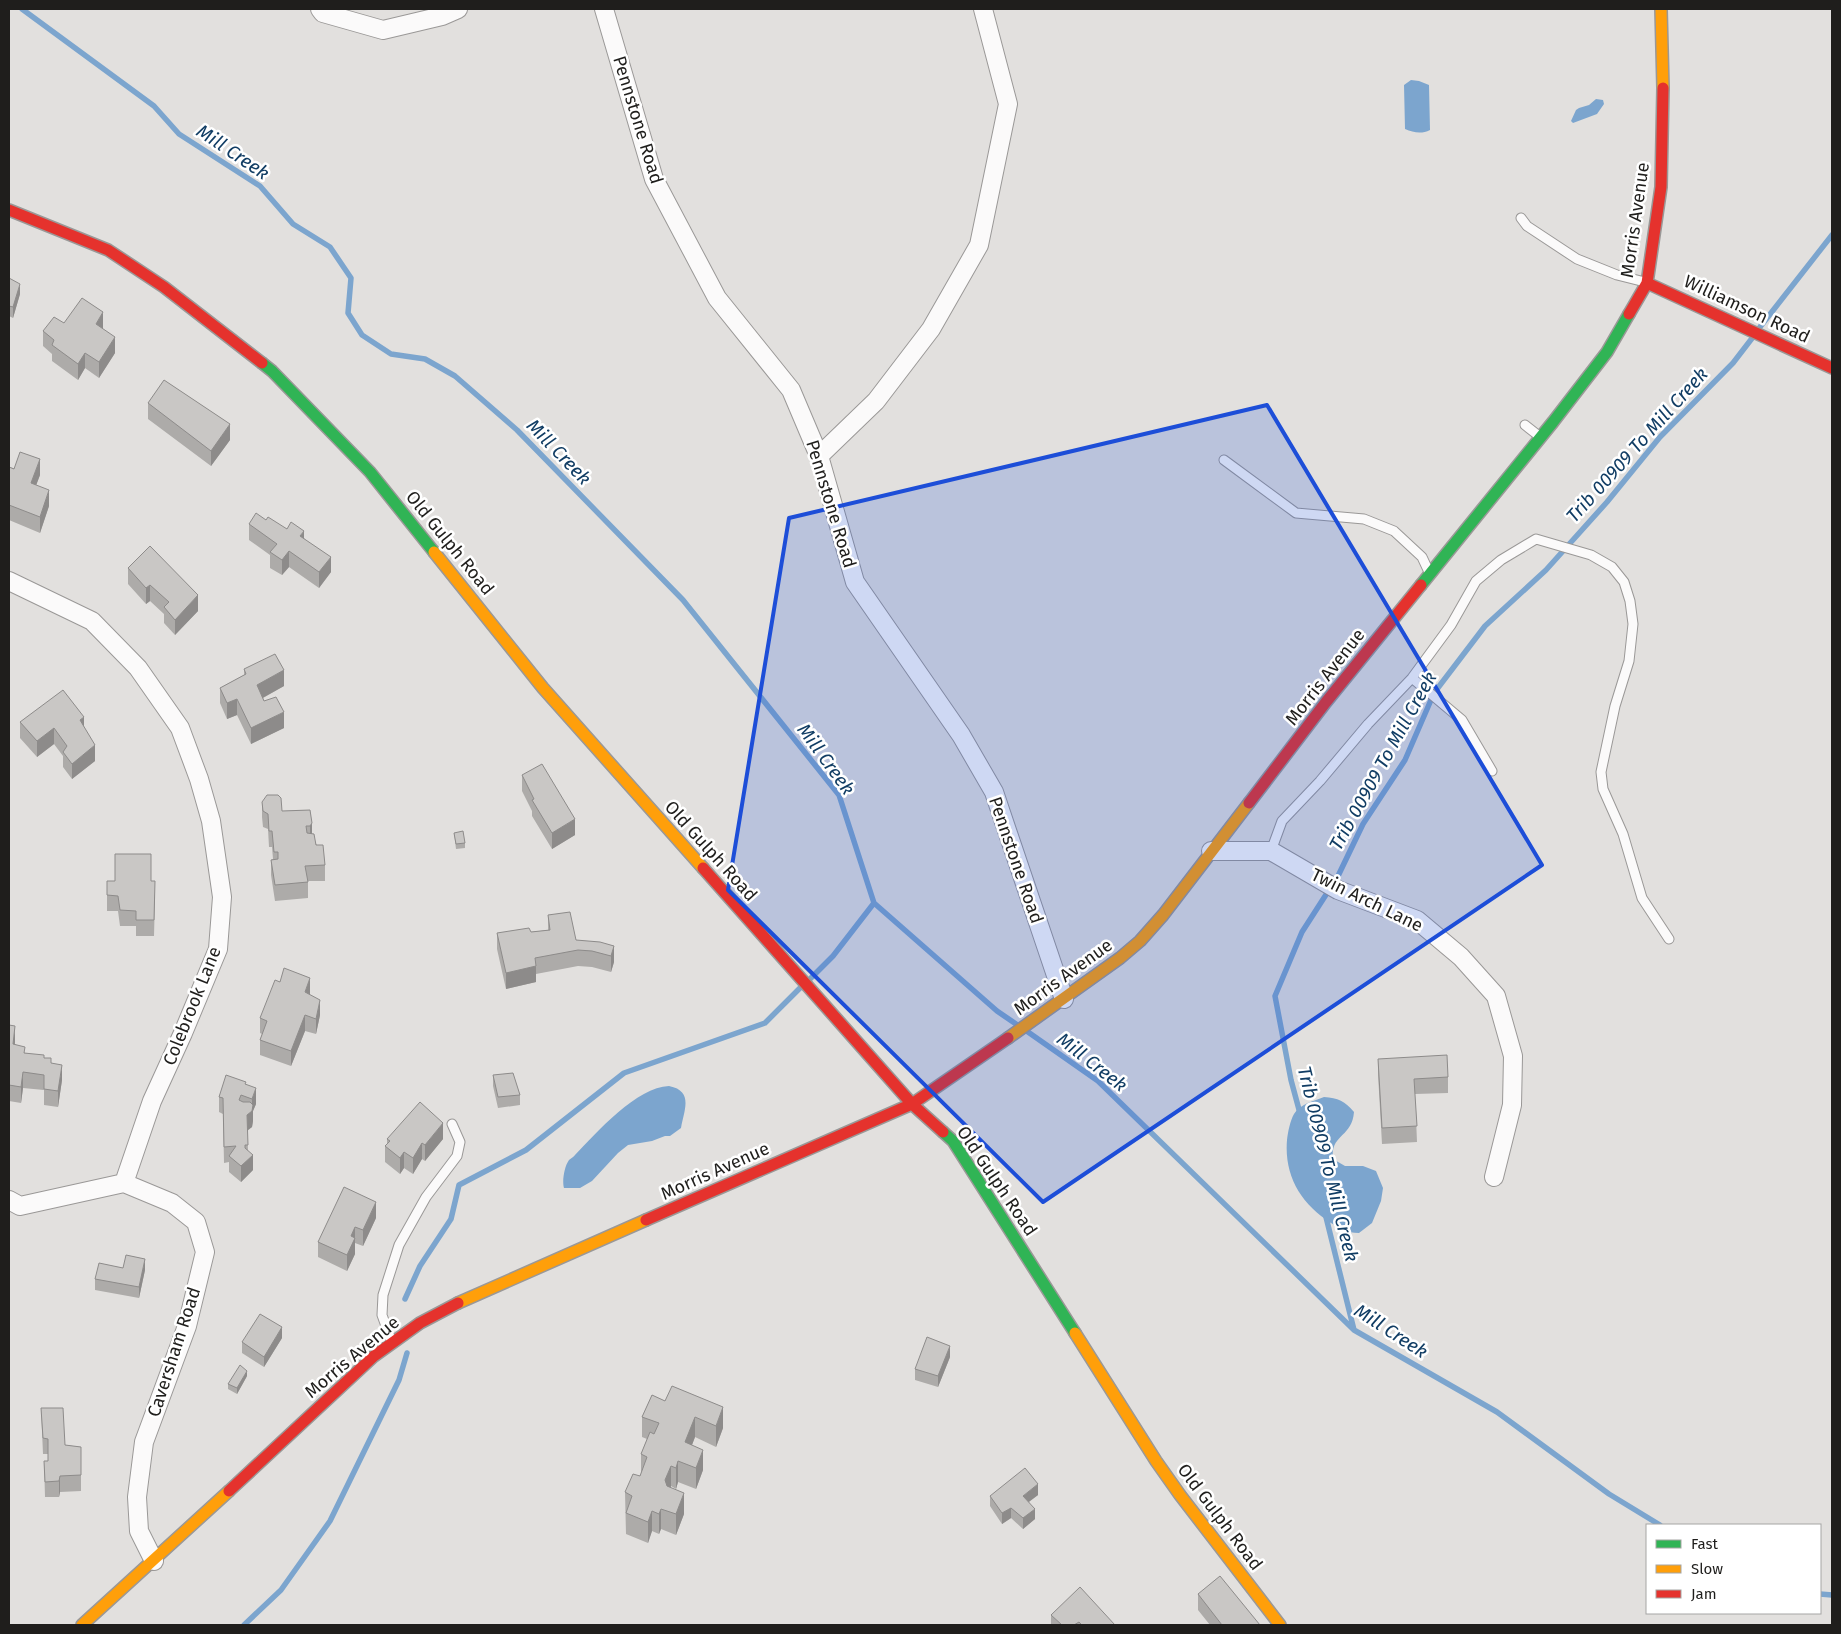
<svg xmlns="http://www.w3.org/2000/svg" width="1841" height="1634" font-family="'Fira Sans',sans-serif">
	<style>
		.water { fill: #7ca5ce }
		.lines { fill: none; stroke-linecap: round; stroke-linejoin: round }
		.stream { stroke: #7ca5ce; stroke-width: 5.5 }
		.lane-casing { stroke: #9a9897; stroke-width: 11 }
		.street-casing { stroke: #9a9897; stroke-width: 20 }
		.fast-casing { stroke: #9a9897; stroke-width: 14 }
		.slow-casing { stroke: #9a9897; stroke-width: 14 }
		.jam-casing { stroke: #9a9897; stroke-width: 14 }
		.lane { stroke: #fbfafa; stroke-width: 9 }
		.street { stroke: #fbfafa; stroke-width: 18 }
		.fast { stroke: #30b455; stroke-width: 11 }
		.slow { stroke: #ff9f0a; stroke-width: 11 }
		.jam { stroke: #e5322d; stroke-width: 11 }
		.wall { fill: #adaba9 }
		.shaded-wall { fill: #8d8b8a }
		.building { fill: #c9c7c5; stroke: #8d8b8a }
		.marked { fill: #1d4ed8; fill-opacity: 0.2; stroke: #1d4ed8; stroke-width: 4; stroke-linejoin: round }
		.labels { text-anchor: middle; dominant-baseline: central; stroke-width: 5; stroke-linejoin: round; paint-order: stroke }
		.street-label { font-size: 18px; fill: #1f1e1c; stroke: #fff }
		.water-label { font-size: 19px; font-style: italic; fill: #113d64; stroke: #fff }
	</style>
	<rect width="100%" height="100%" fill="#e2e0de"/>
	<path class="water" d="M1411 80 1419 81 1429 85 1430 130C1422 134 1414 133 1405 129L1404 85Z
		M1596 99 1603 100 1604 104 1597 114 1573 123 1571 121 1576 110 1579 108 1589 105Z
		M669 1086C694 1091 684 1110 681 1128L670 1136H665L652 1141 628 1145 618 1153 592 1181 580 1188H564C562 1182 564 1167 569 1160 571 1158 574 1157 575 1155 597 1132 637 1087 669 1086Z
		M1324 1097C1338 1098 1345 1101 1354 1112 1352 1138 1330 1134 1333 1159L1345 1166H1363L1376 1171 1383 1188 1381 1201 1372 1223 1359 1233C1346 1233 1342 1229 1331 1223 1301 1204 1284 1176 1287 1140 1288 1132 1290 1121 1294 1114 1300 1104 1314 1101 1324 1097Z"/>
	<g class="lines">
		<path class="stream" d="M22 9 154 106 179 134 260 186 293 224 330 247 351 278 348 313 362 335 391 354 425 359 455 376 517 430 683 600 839 795 874 903 997 1011 1016 1024
			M1760 327 1832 235
			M810 979 833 956 874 903
			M1028 1032 1098 1081 1354 1330 1497 1412 1609 1494 1660 1525
			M1301 1117 1291 1080 1275 996 1302 932 1338 876 1363 824 1405 760 1434 693 1485 626 1546 570 1607 502 1660 437 1733 363 1753 337
			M1325 1213 1354 1330
			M405 1299 420 1266 451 1219 459 1185 526 1150 624 1073 765 1023 801 987
			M1820 1594 1832 1595
			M244 1625 281 1590 330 1521 399 1380 407 1353"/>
		<g class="lane-casing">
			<path id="lane" d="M1521 218 1527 226 1577 259 1617 275 1645 282
				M1525 425 1539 436
				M1224 460 1296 513 1364 519 1394 531 1422 557 1429 572
				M1412 678 1462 720 1492 771
				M1271 851 1282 821 1320 781 1368 724 1412 678 1451 625 1476 581 1501 560 1536 539 1591 555 1612 567 1624 582 1630 601 1633 624 1629 661 1615 706 1601 772 1603 789 1623 834 1642 898 1669 939
				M391 1340 382 1315 383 1295 399 1245 426 1197 457 1156 460 1142 452 1124"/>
		</g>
		<g class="street-casing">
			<path id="street" d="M320 9 323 13 383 30 442 16 458 9
				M604 9 654 179 717 298 791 390 819 456 855 582 961 735 994 792 1064 999
				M819 456 876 401 931 329 979 245 1008 104 983 9
				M9 581 92 621 138 668 180 728 199 779 211 821 222 897 218 949 183 1033 152 1101 124 1183
				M1211 851H1271L1338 890 1417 920 1461 957 1496 996 1513 1056 1512 1105 1494 1177
				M9 1200 20 1206 124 1183 172 1203 196 1222 205 1252 187 1326 144 1442 137 1497 139 1531 154 1561"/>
		</g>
		<g class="fast-casing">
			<path id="fast" d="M262 363 272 371 370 472 434 552
				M1421 585 1553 422 1607 352 1629 314
				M943 1132 953 1141 1075 1333"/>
		</g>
		<g class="slow-casing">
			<path id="slow" d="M1661 9 1663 88
				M434 552 543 688 703 868
				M1008 1038 1120 958 1140 941 1163 915 1249 803
				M458 1303 646 1220
				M1075 1333 1156 1461 1180 1495 1280 1625
				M82 1625 229 1491"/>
		</g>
		<g class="jam-casing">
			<path id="jam" d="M9 210 108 250 164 287 262 363
				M1647 283 1832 368
				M1629 314 1647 283 1661 187 1663 88
				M1249 803 1326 702 1421 585
				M703 868 912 1104 943 1132
				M646 1220 912 1104 1008 1038
				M229 1491 374 1356 420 1323 458 1303"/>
		</g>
		<use href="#lane" class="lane"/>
		<use href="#street" class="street"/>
		<use href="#fast" class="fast"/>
		<use href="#slow" class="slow"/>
		<use href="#jam" class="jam"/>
	</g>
	<path class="wall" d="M9 278 20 294 13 318 9 316Z
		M64 323 103 328V329L115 353 99 378 85 368 78 380 52 361V354L43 346V331Z
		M148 403 230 440 211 466 148 419Z
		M9 467 40 475 36 485 49 506 40 533 9 520Z
		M266 520 287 529 304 538 331 572 319 588 289 567 282 575 270 568V555L249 540V524Z
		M128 568 198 611 175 635 164 623V614L150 601 146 604 128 584Z
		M244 669 284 686 263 698 264 701 284 728 251 744 237 715 227 719 220 703V688L244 675Z
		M20 722 84 727 95 761 72 779 63 767V756L54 744 37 757 20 738Z
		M522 775 575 835 552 849 532 816V811L522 791Z
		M262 802 282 811 310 810 312 834 325 865V881H308V898L275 901 271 875V860L273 859 272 847H269L268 829 263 827 262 817Z
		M454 833 465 843V848L456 849Z
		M107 881H151L155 897 154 936H136V926H120L118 911H107Z
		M548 915 576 940 614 946V962L611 972 592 967 578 966 536 974V982L506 989 497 949V933L531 932 548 930Z
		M309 994 320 1015 316 1034 305 1031 291 1066 260 1055V1040L262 1034 260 1033V1018Z
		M9 1025 15 1042V1044L25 1053 44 1058 51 1063 62 1080 58 1107 44 1105V1090L23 1088 21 1103 9 1101Z
		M1378 1059 1448 1077V1093L1415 1094 1417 1142 1382 1144 1378 1074Z
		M493 1075 520 1095V1105L498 1108 493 1086Z
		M246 1084 256 1104 253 1111V1121L252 1127 247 1130 248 1150 253 1170 241 1182 229 1172V1162L224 1163 223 1114 219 1112V1097Z
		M387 1139H443L425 1161 422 1159 413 1174 404 1168 400 1174 385 1162V1146L387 1144Z
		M376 1218 363 1246 355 1243V1254L347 1271 318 1257V1242Z
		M123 1268 145 1270 139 1298 95 1290V1279Z
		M282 1338 264 1367 242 1353V1342Z
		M950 1357 938 1387 915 1380V1369Z
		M247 1376 237 1394 228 1389V1384Z
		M652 1395 723 1428 716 1447 695 1437 692 1445 703 1470 696 1489 678 1482 676 1489 671 1486V1488L684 1514 676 1535 661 1529 659 1534 652 1531 648 1543 626 1534 625 1492 640 1476 641 1474V1454L647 1439 642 1437V1417Z
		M41 1408 65 1445 81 1447V1491L60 1492 59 1497H45L44 1461H48V1454H43Z
		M1038 1495 1029 1502 1035 1519 1023 1529 1011 1518 1002 1524 990 1506V1496Z
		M1198 1594 1260 1625H1210L1198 1610Z
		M1051 1615 1115 1625H1051Z"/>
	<path class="shaded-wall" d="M20 284V294L13 318V307Z
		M103 312V328L96 339V324Z
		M115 337V353L99 378V362Z
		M85 353V368L78 380V364Z
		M230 424V440L211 466V451Z
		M40 459V475L31 499V483Z
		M49 490V506L40 533V517Z
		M304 531V547L300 536Z
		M289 551V567L282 575V560Z
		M331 557V572L319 588V572Z
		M150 585V601L146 604V588Z
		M198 595V611L175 635V620Z
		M284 670V686L257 701V685Z
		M237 699V715L227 719V703Z
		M284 712V728L251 744V728Z
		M84 717V733L80 720Z
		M54 728V744L37 757V741Z
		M95 745V761L72 779V764Z
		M575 819V835L552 849V833Z
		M312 823V838L310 842V826Z
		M614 946V962L611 972V956Z
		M536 966V982L506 989V973Z
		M310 978V994L305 1008V992Z
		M320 1000V1015L316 1034V1019Z
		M305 1015V1031L291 1066V1051Z
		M15 1026V1042L13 1060V1044Z
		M62 1065V1080L58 1107V1091Z
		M23 1072V1088L21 1103V1087Z
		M256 1088V1104L253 1111V1121L252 1127 247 1131V1115L252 1111V1099Z
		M443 1123V1139L425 1161V1145Z
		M422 1143V1159L413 1174V1158Z
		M404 1152V1168L400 1174V1158Z
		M253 1155V1170L241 1182V1166Z
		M376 1202V1218L363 1246V1230Z
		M355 1227V1254L347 1271V1255L351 1236Z
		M145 1259V1270L139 1298V1287Z
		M282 1327V1338L264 1367V1357Z
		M950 1346V1357L938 1387V1376Z
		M247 1371V1376L237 1394V1388Z
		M723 1407V1428L716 1447V1426Z
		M695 1417V1437L685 1463V1442Z
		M703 1450V1470L696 1489V1468Z
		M678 1461V1482L676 1489V1468Z
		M671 1466V1486L665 1501V1480Z
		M60 1476V1492L59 1497V1481Z
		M1038 1484V1495L1023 1506V1496Z
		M684 1493V1514L676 1535V1514Z
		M1011 1508V1518L1002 1524V1513Z
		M661 1509V1529L659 1534V1514Z
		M1035 1509V1519L1023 1529V1518Z
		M652 1511V1531L648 1543V1522Z"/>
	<path class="building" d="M9 278 20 284 13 307 9 306Z
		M82 298 103 312 96 324 115 337 99 362 85 353 78 364 52 345 54 340 43 331 54 317 64 323Z
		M164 380 230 424 211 451 148 403Z
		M20 452 40 459 31 483 49 490 40 517 9 505V467L14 469Z
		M256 513 266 520 268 517 287 529 291 522 304 531 300 536 331 557 319 572 289 551 282 560 270 552 277 544 249 524Z
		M150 546 198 595 175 620 164 607 169 602 150 585 146 588 128 568Z
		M275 654 284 670 257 685 264 701 276 697 284 712 251 728 237 699 227 703 220 688 246 674 244 669Z
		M63 690 84 717 80 720 95 745 72 764 63 752 67 746 54 728 37 741 20 722Z
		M542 764 575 819 552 833 532 800 534 799 522 775Z
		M267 795H278L281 798 282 811 310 810 312 823 310 826H306L307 833 314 834 316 845H323L325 865 305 866 308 882 275 885 271 860 278 859V852H274L272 831H269L268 814 263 811 262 802Z
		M463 831 465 843 456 844 454 833Z
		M115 854H151V881H155L154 920H136V911L120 910 118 896 107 895V881H115Z
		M570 912 576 940 600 942 614 946 611 956 592 951 578 950 535 958 536 966 506 973 497 933 529 928 531 932 550 930 548 915Z
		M284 968 310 978 305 992 320 1000 316 1019 305 1015 291 1051 260 1040 267 1021 260 1018 275 980 280 982Z
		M9 1025 15 1026 13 1044 25 1047 24 1053 44 1055V1058H51V1063L62 1065 58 1091 44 1089V1075L23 1072 21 1087 9 1085Z
		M1447 1055 1448 1077 1414 1079 1417 1126 1382 1128 1378 1059Z
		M513 1073 520 1095 498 1097 493 1075Z
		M226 1075 246 1082 245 1084 256 1088 252 1099 241 1095 239 1100 243 1102H250L253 1105 252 1111 247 1115 248 1145H245V1148L253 1155 241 1166 229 1156 236 1146 224 1147 223 1098 219 1097Z
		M420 1102 443 1123 425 1145 422 1143 413 1158 404 1152 400 1158 385 1146 390 1141 387 1139Z
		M344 1187 376 1202 363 1230 355 1227 351 1236 355 1238 347 1255 318 1242Z
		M126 1255 145 1259 139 1287 95 1279 99 1263 123 1268Z
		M260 1314 282 1327 264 1357 242 1342Z
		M927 1337 950 1346 938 1376 915 1369Z
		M240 1365 247 1371 237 1388 228 1384Z
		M672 1386 723 1407 716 1426 695 1417 685 1442 703 1450 696 1468 678 1461 676 1468 671 1466 665 1480 667 1486 684 1493 676 1514 661 1509 659 1514 652 1511 648 1522 626 1513 632 1496 625 1492 633 1474 640 1476 647 1457 641 1454 650 1432 654 1434 659 1423 642 1417 652 1395 665 1401Z
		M41 1408H63L65 1445 81 1447V1475L60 1476 59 1481 45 1482 44 1461H48V1439L43 1438Z
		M1025 1468 1038 1484 1023 1496 1035 1509 1023 1518 1011 1508 1002 1513 990 1496Z
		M1220 1576 1260 1625H1222L1198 1594Z
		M1080 1587 1115 1625H1082L1079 1622 1074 1625H1062L1051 1615Z"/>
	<path class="marked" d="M1267 405 1542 865 1043 1202 728 890 789 518Z"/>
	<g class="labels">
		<g class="street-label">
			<text transform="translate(638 120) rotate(73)">Pennstone Road</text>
			<text transform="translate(1635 220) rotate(-82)">Morris Avenue</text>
			<text transform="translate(1747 309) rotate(25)">Williamson Road</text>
			<text transform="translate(831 504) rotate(73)">Pennstone Road</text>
			<text transform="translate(450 543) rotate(51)">Old Gulph Road</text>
			<text transform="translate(1325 677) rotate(-52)">Morris Avenue</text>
			<text transform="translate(711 851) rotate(48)">Old Gulph Road</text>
			<text transform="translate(1016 860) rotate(71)">Pennstone Road</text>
			<text transform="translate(1367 900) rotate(26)">Twin Arch Lane</text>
			<text transform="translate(1063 977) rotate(-36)">Morris Avenue</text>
			<text transform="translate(192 1006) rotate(-68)">Colebrook Lane</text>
			<text transform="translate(715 1171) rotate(-24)">Morris Avenue</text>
			<text transform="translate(997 1181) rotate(56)">Old Gulph Road</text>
			<text transform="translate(174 1352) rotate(-72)">Caversham Road</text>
			<text transform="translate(352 1357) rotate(-40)">Morris Avenue</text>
			<text transform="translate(1220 1517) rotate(53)">Old Gulph Road</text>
		</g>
		<g class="water-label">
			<text transform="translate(233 152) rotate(34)">Mill Creek</text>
			<text transform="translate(1637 445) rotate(-48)">Trib 00909 To Mill Creek</text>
			<text transform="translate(559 452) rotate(46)">Mill Creek</text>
			<text transform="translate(826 759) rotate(54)">Mill Creek</text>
			<text transform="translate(1383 761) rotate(-61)">Trib 00909 To Mill Creek</text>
			<text transform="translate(1092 1062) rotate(38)">Mill Creek</text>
			<text transform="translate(1328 1164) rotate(76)">Trib 00909 To Mill Creek</text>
			<text transform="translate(1391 1331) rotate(33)">Mill Creek</text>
		</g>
	</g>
	<rect width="1841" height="1634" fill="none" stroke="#1f1e1c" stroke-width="20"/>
	<rect x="1646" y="1524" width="175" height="90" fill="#ffffff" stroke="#a5a5a4"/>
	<rect x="1656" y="1540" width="25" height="8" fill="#30b455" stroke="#a5a5a4"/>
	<text x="1691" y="1549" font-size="15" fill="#1f1e1c">Fast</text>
	<rect x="1656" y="1565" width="25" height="8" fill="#ff9f0a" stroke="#a5a5a4"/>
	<text x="1691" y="1574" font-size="15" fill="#1f1e1c">Slow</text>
	<rect x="1656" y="1590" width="25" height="8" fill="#e5322d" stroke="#a5a5a4"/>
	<text x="1691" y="1599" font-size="15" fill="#1f1e1c">Jam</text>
</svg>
